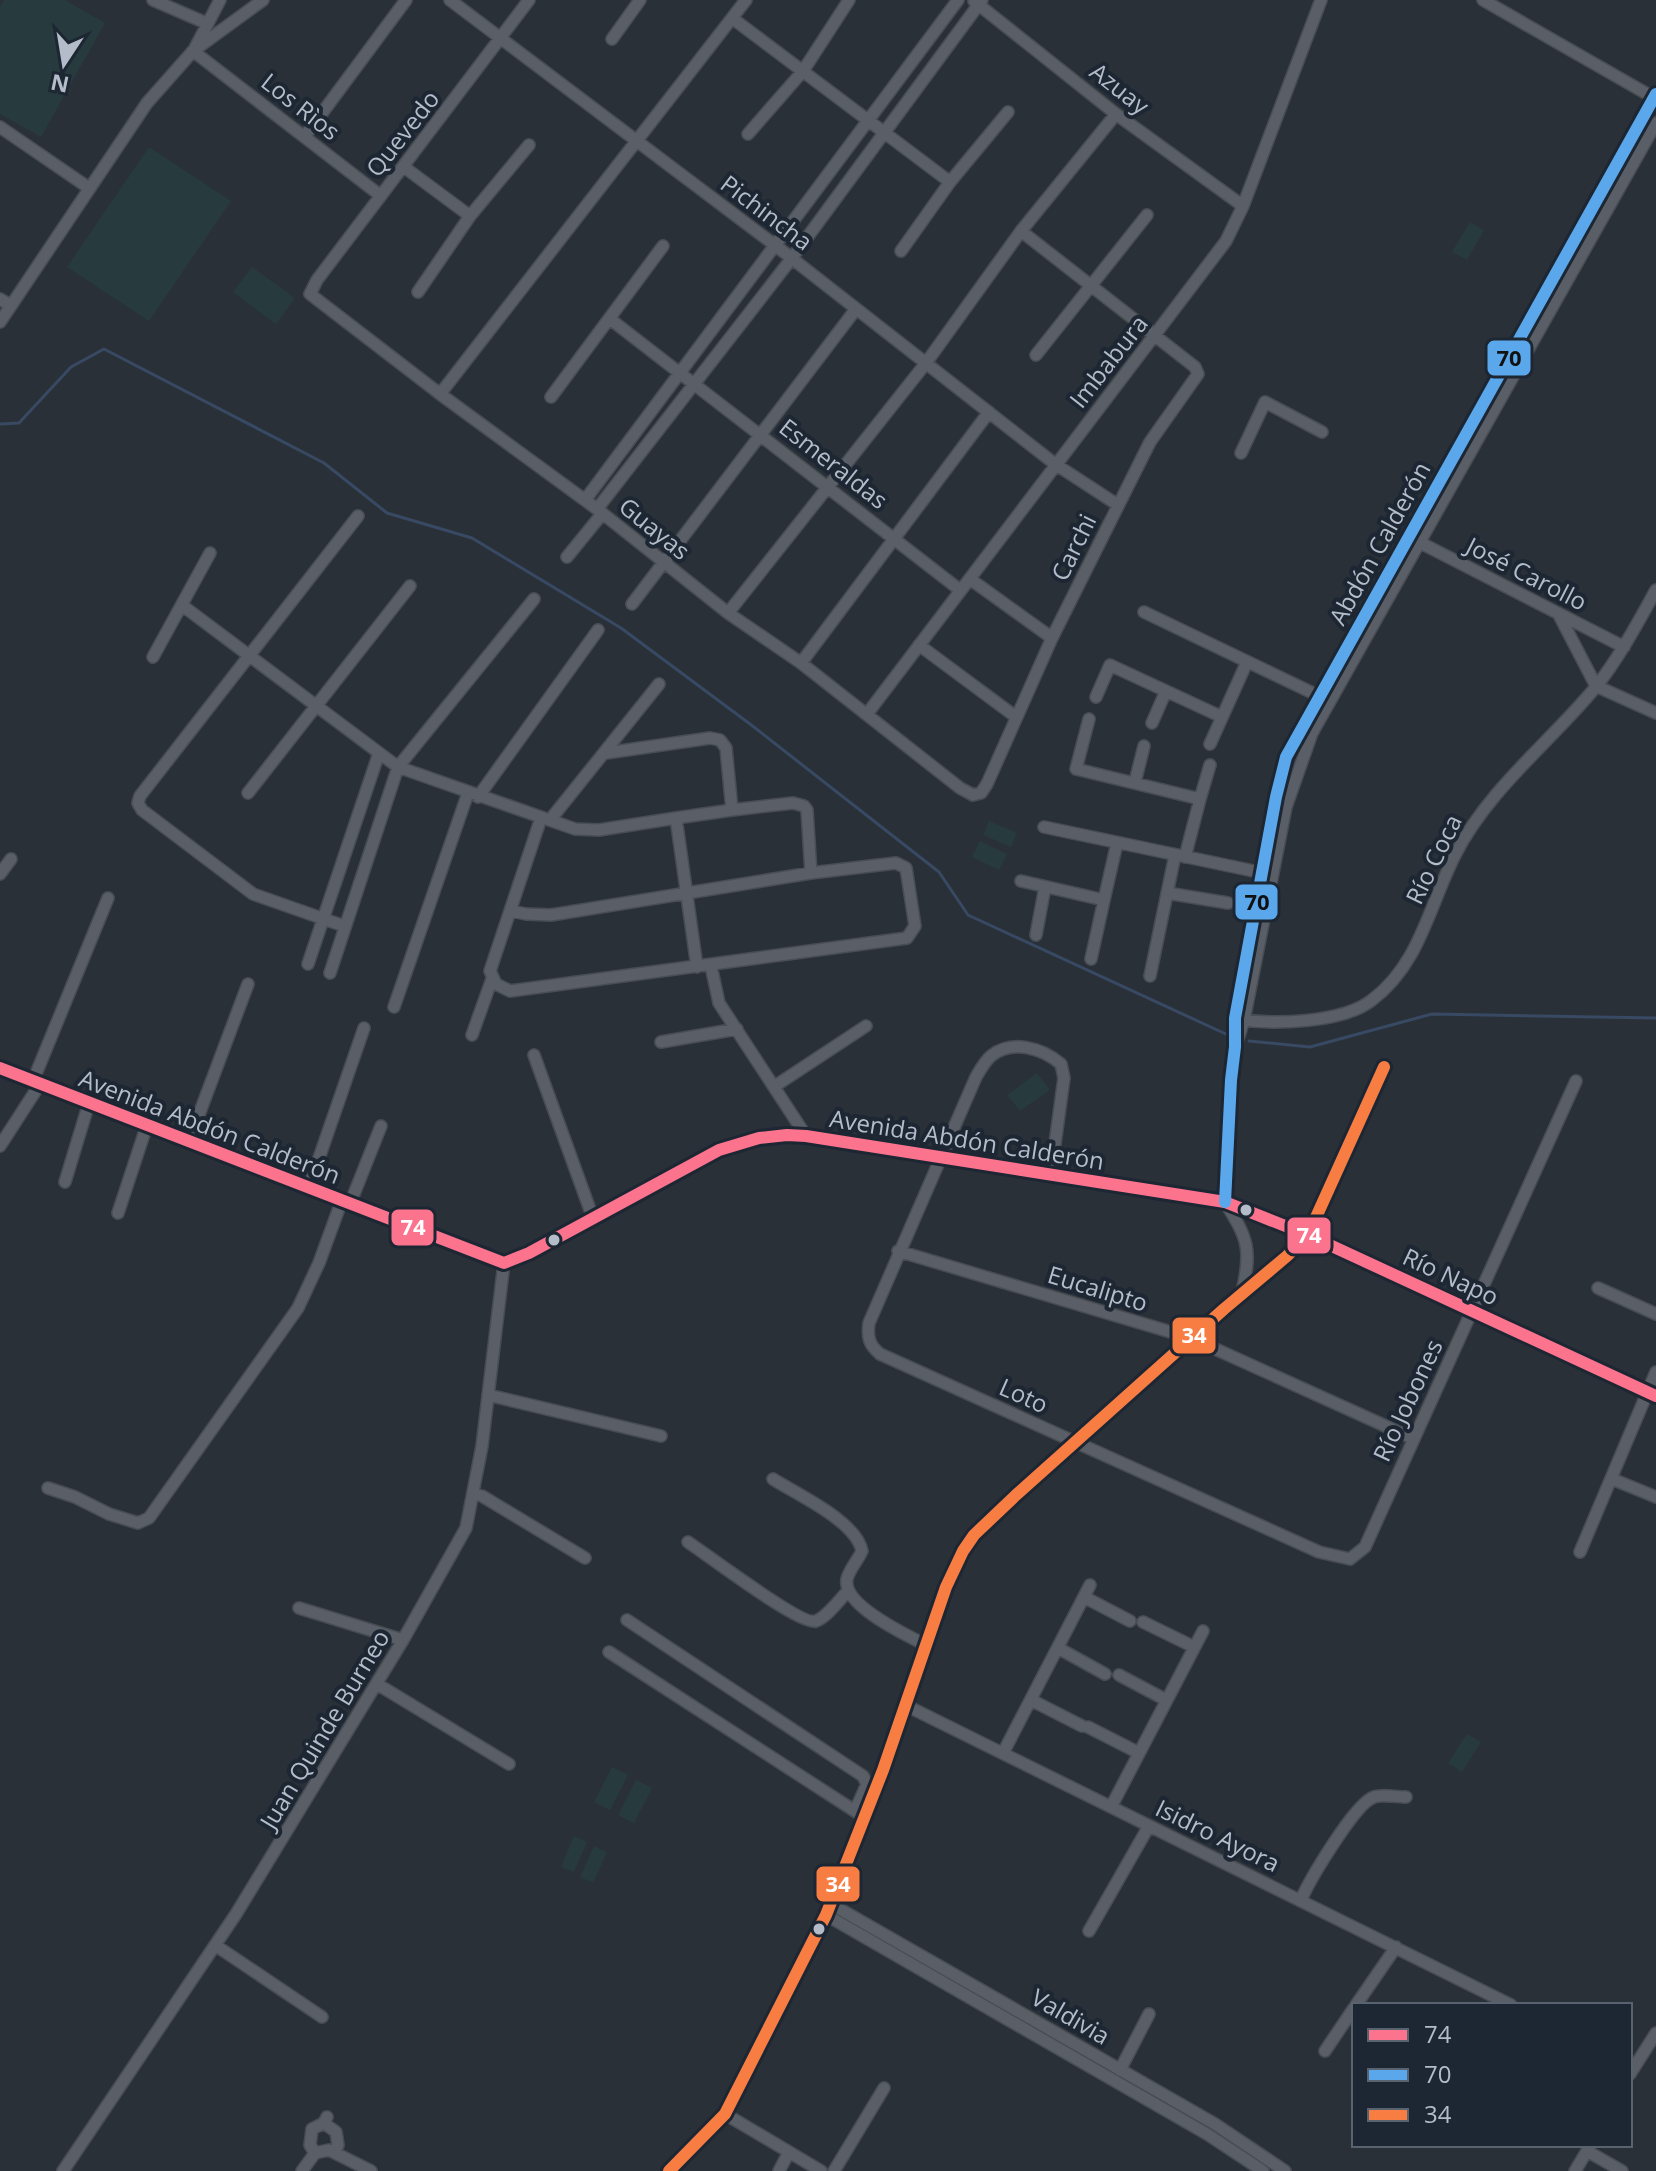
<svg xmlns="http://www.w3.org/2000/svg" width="1656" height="2171" font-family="'Open Sans',sans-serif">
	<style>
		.green { fill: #273a3e }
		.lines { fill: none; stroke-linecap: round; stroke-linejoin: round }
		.stream { stroke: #384963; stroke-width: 3 }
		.minor-casing { stroke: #484c53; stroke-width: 14 }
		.minor { stroke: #5a5e66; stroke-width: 11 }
		.bus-1-casing { stroke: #1d2633; stroke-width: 18 }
		.bus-2-casing { stroke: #1d2633; stroke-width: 18 }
		.bus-3-casing { stroke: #1d2633; stroke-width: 18 }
		.bus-1 { stroke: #fc738d; stroke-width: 12 }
		.bus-2 { stroke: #5aa8eb; stroke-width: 12 }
		.bus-3 { stroke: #f77d43; stroke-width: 12 }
		.bus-dot { fill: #b4bcc9; stroke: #1d2633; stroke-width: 3 }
		.labels { text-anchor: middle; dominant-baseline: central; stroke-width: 8; stroke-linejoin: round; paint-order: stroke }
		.street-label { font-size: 24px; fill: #b4bcc9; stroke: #1d2633 }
		.line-badge { stroke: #1d2633; stroke-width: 3 }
		.badge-label { font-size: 22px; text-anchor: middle; font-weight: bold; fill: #fff }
		.pale-badge-label { font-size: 22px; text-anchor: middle; font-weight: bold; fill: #111 }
	</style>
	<rect width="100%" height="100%" fill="#2a3038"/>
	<path class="green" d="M4 0H65L105 23 41 137 0 114V7Z
		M149 147 231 201 149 321 67 267Z
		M1470 222 1484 230 1467 260 1452 252Z
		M252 267 295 298 276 324 233 292Z
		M989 821 1017 833 1011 847 983 835Z
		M980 841 1007 854 999 870 972 857Z
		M1037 1073 1050 1090 1020 1111 1007 1095Z
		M1467 1734 1481 1742 1462 1772 1448 1763Z
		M612 1767 628 1775 610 1810 594 1802Z
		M636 1780 652 1788 634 1823 618 1815Z
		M574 1836 587 1842 574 1872 561 1867Z
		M594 1846 607 1852 593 1883 580 1877Z"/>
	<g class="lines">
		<path class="stream" d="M0 424 19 423 71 367 104 349 324 463 387 513 472 538 621 628 750 724 939 872 968 915 1228 1035
			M1249 1041 1310 1047 1432 1014 1656 1018"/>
		<g class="minor-casing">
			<path id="minor" d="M153 0 206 23
				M450 0 776 246 1055 464 1118 505
				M529 0 317 280 310 294 440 394 597 509 728 613 801 663 960 788 973 795 981 793 987 784 1052 638 1150 442 1198 374 1195 367 1021 231
				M1483 0 1656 99
				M974 1 1116 114 1243 206
				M732 18 950 182
				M612 39 640 0
				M194 50 220 0
				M193 51 381 196
				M0 127 89 188
				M748 134 803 71 849 0
				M305 136 406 0
				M404 167 470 216
				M901 251 950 182 1008 112
				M418 292 470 216 529 145
				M0 299 11 306
				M610 319 960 590
				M0 322 147 103 193 51 263 0
				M1036 355 1147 215
				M440 394 746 0
				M551 397 663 246
				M1241 453 1265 402 1322 432
				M585 500 958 0
				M597 509 792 258 982 0
				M1417 541 1624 647
				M567 557 602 514
				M970 579 1052 638
				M632 604 856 309
				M183 606 398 767 575 829 599 830 676 818
				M1144 612 1319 696
				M728 613 926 363 1021 231 1116 114
				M1558 613 1596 686 1656 713
				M919 645 1016 717
				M153 657 210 553
				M801 663 989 412
				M1096 697 1110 665 1222 717
				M867 714 1226 241 1243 206 1321 0
				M1089 719 1076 769 1200 799 1185 857
				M1152 723 1166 691
				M1210 744 1247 662
				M606 753 710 738 720 740 726 748 732 810 676 818 697 967
				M1135 782 1144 746
				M248 793 410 586
				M478 797 598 630
				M1200 799 1210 765
				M732 810 793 803 804 806 807 810 811 873
				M550 820 659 684
				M1044 827 1268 874
				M0 874 11 859
				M1021 881 1104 900 1117 843
				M1167 893 1228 903
				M511 911 526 914 551 915 811 873 896 863 906 868 915 926 907 938 510 991 496 984 490 971 541 818
				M344 926 253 894 142 810 138 803 140 796 358 516
				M1036 935 1045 887
				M1091 959 1104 900
				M308 964 379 753
				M711 966 719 1003 806 1136
				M330 973 398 767 534 599
				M1150 976 1175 855
				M394 1007 468 793
				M1237 1019C1274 1025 1343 1023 1372 1000 1420 964 1429 906 1455 855 1488 790 1549 743 1595 688 1619 658 1637 624 1656 590
				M472 1035 492 979
				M1238 1039 1244 1020 1286 807 1312 733 1656 123
				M661 1042 737 1029
				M534 1055 593 1218
				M0 1068 504 1263 529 1253 719 1150 759 1138 787 1135 806 1136 1225 1202 1308 1235 1656 1396
				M33 1081 108 898
				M775 1086 866 1026
				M189 1141 248 984
				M0 1146 40 1084
				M1051 1173 1064 1078 1061 1064C1042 1048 1012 1039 991 1056 985 1061 980 1070 976 1077L869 1323C867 1337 869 1345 880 1354L1319 1552 1350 1559 1365 1547 1576 1081
				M65 1182 89 1103
				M309 1187 364 1028
				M1225 1202 1231 1080 1235 1047V1018L1276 797 1286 757 1656 94
				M1225 1202C1248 1239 1252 1249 1242 1292
				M350 1204 381 1126
				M118 1213 147 1125
				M898 1251 1191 1338 1412 1438
				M1598 1288 1656 1314
				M488 1395 661 1436
				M773 1479C798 1495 856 1521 862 1551 858 1560 849 1570 847 1579 842 1605 906 1635 926 1645
				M1612 1479 1656 1497
				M48 1488 75 1497 109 1514 138 1523 149 1518 298 1308 319 1263 342 1200
				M473 1494 482 1496 585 1558
				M688 1542C706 1554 801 1626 816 1621 827 1617 840 1599 848 1591
				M1580 1552 1656 1372
				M1084 1597 1130 1621
				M299 1608 403 1640
				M627 1620 863 1776 867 1784 855 1811
				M1143 1622 1194 1647
				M1058 1648 1105 1674
				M609 1652 861 1815
				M1119 1675 1166 1700
				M377 1684 509 1764
				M1031 1700 1082 1726
				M905 1705 1511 2005
				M1088 1727 1139 1753
				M1003 1753 1090 1585
				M1111 1807 1203 1631
				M1301 1900C1309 1881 1355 1803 1374 1797 1382 1794 1396 1797 1406 1797
				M831 1904 1215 2124 1285 2171
				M826 1915 1207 2134 1263 2171
				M1089 1931 1149 1826
				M215 1945 322 2017
				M1356 2005 1396 1947
				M1325 2051 1354 2008
				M1120 2070 1149 2014
				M1630 2074 1656 2033
				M725 2114 821 2171
				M324 2123 336 2132 338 2145 335 2151
				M1587 2151 1622 2171
				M315 2153 310 2145 312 2129 324 2123 327 2117
				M63 2171 236 1914 403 1640 466 1528 482 1446 504 1263
				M302 2171 315 2153 329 2150 371 2171
				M669 2171 725 2114 826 1915 883 1770 946 1587 963 1551 974 1535 1016 1495 1224 1309 1287 1256 1308 1235 1384 1067
				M779 2171 789 2152
				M834 2171 884 2088
				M1575 2171 1590 2146"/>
		</g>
		<use href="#minor" class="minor"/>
		<g class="bus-1-casing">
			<path id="bus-1" d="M0 1068 504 1263 529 1253 719 1150 759 1138 787 1135 806 1136 1225 1202 1308 1235 1656 1396"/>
		</g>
		<g class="bus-2-casing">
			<path id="bus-2" d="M1225 1202 1231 1080 1235 1047V1018L1276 797 1286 757 1656 94"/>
		</g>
		<g class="bus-3-casing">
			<path id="bus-3" d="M669 2171 725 2114 826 1915 883 1770 946 1587 963 1551 974 1535 1016 1495 1224 1309 1287 1256 1308 1235 1384 1067"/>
		</g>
		<use href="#bus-1" class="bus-1"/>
		<use href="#bus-2" class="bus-2"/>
		<use href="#bus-3" class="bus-3"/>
	</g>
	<g class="bus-dot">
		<circle cx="1246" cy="1210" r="7"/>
		<circle cx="554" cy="1240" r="7"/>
		<circle cx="819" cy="1929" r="7"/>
	</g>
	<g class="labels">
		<g class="street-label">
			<text transform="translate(1120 88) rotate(38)">Azuay</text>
			<text transform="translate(301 106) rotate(38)">Los Rìos</text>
			<text transform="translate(402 133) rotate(-52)">Quevedo</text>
			<text transform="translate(767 212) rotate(37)">Pichincha</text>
			<text transform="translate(1108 361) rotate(-52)">Imbabura</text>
			<text transform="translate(834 463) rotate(38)">Esmeraldas</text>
			<text transform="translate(655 528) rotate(39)">Guayas</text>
			<text transform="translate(1379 543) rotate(-61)">Abdón Calderón</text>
			<text transform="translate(1073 547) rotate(-64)">Carchi</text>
			<text transform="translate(1527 573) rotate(27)">José Carollo</text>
			<text transform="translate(1433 859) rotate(-64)">Río Coca</text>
			<text transform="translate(210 1126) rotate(21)">Avenida Abdón Calderón</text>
			<text transform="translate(967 1139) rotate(9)">Avenida Abdón Calderón</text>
			<text transform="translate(1451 1276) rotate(25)">Río Napo</text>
			<text transform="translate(1098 1288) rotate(17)">Eucalipto</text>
			<text transform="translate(1024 1395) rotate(24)">Loto</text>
			<text transform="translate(1407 1400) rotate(-65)">Río Jobones</text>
			<text transform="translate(324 1729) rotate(-59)">Juan Quinde Burneo</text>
			<text transform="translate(1218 1835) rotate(26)">Isidro Ayora</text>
			<text transform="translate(1071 2016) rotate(30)">Valdivia</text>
		</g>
	</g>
	<g class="line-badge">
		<rect x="1486" y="339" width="46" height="38" rx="8" fill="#5aa8eb"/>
		<rect x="1234" y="883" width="45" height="38" rx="8" fill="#5aa8eb"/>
		<rect x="390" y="1208" width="45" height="39" rx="8" fill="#fc738d"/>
		<rect x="1286" y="1216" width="46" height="39" rx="8" fill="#fc738d"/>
		<rect x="1171" y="1316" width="46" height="39" rx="8" fill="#f77d43"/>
		<rect x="815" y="1865" width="46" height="38" rx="8" fill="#f77d43"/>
	</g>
	<g class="badge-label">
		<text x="413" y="1235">74</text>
		<text x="1309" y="1243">74</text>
		<text x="1194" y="1343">34</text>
		<text x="838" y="1892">34</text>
	</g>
	<g class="pale-badge-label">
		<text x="1509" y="366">70</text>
		<text x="1257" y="910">70</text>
	</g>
	<rect x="1352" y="2003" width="280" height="144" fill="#1d2633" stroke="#59626f" stroke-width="2"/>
	<rect x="1368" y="2029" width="40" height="12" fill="#fc738d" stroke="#59626f" stroke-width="2"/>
	<text x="1424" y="2043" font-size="24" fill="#b4bcc9">74</text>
	<rect x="1368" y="2069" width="40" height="12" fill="#5aa8eb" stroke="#59626f" stroke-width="2"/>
	<text x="1424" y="2083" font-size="24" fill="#b4bcc9">70</text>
	<rect x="1368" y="2109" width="40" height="12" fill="#f77d43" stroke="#59626f" stroke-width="2"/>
	<text x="1424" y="2123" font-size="24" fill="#b4bcc9">34</text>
	<g transform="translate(64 64) rotate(192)" stroke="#1d2633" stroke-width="6" paint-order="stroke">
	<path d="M0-6L14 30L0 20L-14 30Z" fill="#b4bcc9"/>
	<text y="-12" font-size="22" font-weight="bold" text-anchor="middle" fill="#b4bcc9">N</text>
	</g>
</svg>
